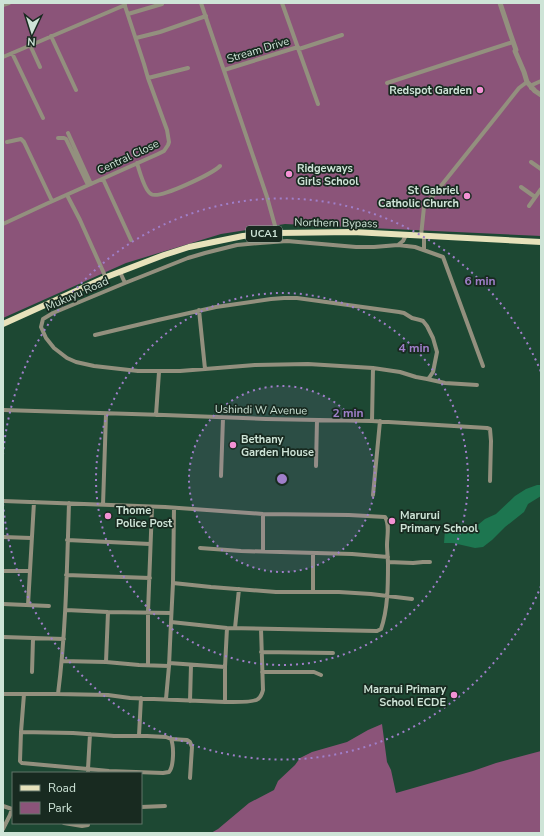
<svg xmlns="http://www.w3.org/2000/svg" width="544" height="836" font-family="'Nunito Sans',sans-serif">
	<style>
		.green { fill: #8b5479 }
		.water { fill: #1d7650 }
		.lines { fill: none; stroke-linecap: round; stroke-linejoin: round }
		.minor { stroke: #93907e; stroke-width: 4 }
		.tertiary { stroke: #93907e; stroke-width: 5 }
		.primary { stroke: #e7e2bb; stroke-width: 6 }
		.ring { fill: none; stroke: #a07fca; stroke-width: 2; stroke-dasharray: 2 4 }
		.poi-dot { fill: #f491d4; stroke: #182a20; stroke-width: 1.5 }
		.labels { text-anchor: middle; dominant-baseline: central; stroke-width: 3.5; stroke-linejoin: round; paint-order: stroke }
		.shield { fill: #182a20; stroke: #97aca0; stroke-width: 1 }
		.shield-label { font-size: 10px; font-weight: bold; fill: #cee4d7 }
		.street-label { font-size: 11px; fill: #cee4d7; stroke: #182a20 }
		.poi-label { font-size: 11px; font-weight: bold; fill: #cee4d7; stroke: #182a20; text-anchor: start }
		.centre { fill: #a07fca; stroke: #182a20; stroke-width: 2 }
		.ring-label { font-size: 12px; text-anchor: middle; font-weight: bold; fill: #a07fca; stroke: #182a20; stroke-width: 3.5; stroke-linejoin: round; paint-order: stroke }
	</style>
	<rect width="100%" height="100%" fill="#1d4833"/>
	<path class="green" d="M3 3H541V236L285 224 221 234 126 263 3 318Z
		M382 724 387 762 391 770 396 793 473 771 496 763 541 751V833H211L218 829 249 803 274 790 278 781 295 765 300 758 312 752 347 742 368 730Z"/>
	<path class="water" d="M537 485H541V496L528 504 524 512 505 527 492 540 483 547 475 548 453 543H444L445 530 451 526 458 524 468 526 479 524 485 519 496 514 515 496 526 489Z"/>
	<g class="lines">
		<path class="minor" d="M201 3 267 197 277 233
			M282 3 318 104
			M3 5 9 3
			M128 14 162 4
			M51 36 76 90
			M136 38 160 32 206 16
			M30 45 40 67
			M299 49 342 35
			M12 53 43 118
			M3 57 125 5
			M224 70 298 47
			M148 78 188 68
			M387 83 513 42
			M531 88 532 85 541 81
			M68 133 91 184
			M58 138H64L66 139 88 185
			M7 142 21 139 24 142 52 201
			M531 162 541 169
			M137 163C139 170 145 191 151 194 159 200 213 173 220 166
			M103 179 131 240
			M521 187 535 197
			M67 195 80 220 106 278
			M529 206 541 189
			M3 224 46 204 158 154 164 151 168 145 169 142 167 130 148 78 144 64 124 3
			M421 236 424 207 500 112 519 88 527 82
			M398 245 415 247 443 257 483 366
			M424 250V236
			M120 272 125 283
			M199 310 205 369
			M95 335 158 320 216 307 271 299 284 298H297L399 312 404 313 412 318 420 320 423 321 427 326 433 338 437 352 433 372 429 378 427 379 416 377 400 372 373 368 308 364 255 365 180 371H138L94 366 76 362 67 358 54 348 46 338 41 327 43 319 53 313 125 283 188 258 205 253 237 245 260 243 287 241 356 247H374L398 245 403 241 406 235
			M427 379 445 383 477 385
			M3 410 164 415 266 419 372 421 487 428 490 429 491 441 490 481
			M156 415 159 372
			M372 421 373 368
			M316 466 317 420
			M221 476 223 418
			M373 495 380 421
			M3 501 165 507 263 514 349 515 385 517C390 524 387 536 387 545 387 551 388 558 388 564 388 585 388 609 381 629L377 631 227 628 171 622 173 583 174 508
			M103 505 106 414
			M3 537 31 538
			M67 540 150 544
			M200 548 241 551 352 554 388 557
			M263 551V514
			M388 562 413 563 423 562H430
			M3 571H29
			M66 575 150 578
			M173 583 211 587 276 592H339L371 594 412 599
			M313 592V553
			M3 604 49 606
			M28 605 34 502
			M66 610 108 612 171 613
			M235 628 239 589
			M3 637 64 639
			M261 652 333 653
			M62 661 106 662 108 612
			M106 662 139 665 169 666
			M169 663 225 667
			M148 665V612L152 507
			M32 672 33 639
			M262 672H314L321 675
			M3 694H58C66 631 67 567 69 503
			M24 694 21 732 73 733 114 736H147L166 737 171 739C174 746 174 766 169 772L163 773 109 771 88 769 90 734
			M58 694 108 695 130 698 225 702V667L227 628
			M166 699 169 666 171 622
			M190 701 191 665
			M225 702C232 702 253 703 258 699 261 697 262 694 263 690L261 629
			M21 732 20 761 22 763 88 769V773
			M139 735 141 698
			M171 739 187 740 190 742 192 747 190 778
			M3 806 12 809 10 815 3 829
			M141 807 165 806
			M64 823 82 826 88 825V823"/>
		<path class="tertiary" d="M500 3 510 33 516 50 515 51 524 72 527 82 535 91 541 95"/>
		<path class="primary" d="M3 324 109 276 164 255 189 247 243 236 277 233 353 232 541 242"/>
	</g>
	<circle cx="282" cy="479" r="93" fill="#a07fca" fill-opacity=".12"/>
	<g class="ring">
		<circle cx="282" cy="479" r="93"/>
		<circle cx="282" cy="479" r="186"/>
		<path d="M541 586A280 280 0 0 1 3 503M3 455A280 280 0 0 1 541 372"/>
	</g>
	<g class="poi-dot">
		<circle cx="480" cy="90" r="4"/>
		<circle cx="289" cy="174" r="4"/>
		<circle cx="467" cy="196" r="4"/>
		<circle cx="233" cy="445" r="4"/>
		<circle cx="108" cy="516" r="4"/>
		<circle cx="392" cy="521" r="4"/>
		<circle cx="454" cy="695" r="4"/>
	</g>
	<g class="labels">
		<rect class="shield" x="246" y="226" width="36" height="16" rx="3"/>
		<g class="shield-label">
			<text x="264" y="234">UCA1</text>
		</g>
		<g class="street-label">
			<text transform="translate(258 50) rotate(-17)">Stream Drive</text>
			<text transform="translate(128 157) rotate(-25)">Central Close</text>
			<text transform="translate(336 223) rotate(1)">Northern Bypass</text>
			<text transform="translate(77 294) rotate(-24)">Mukuyu Road</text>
			<text transform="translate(261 410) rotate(1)">Ushindi W Avenue</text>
		</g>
		<g class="poi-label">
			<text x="472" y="90" text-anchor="end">Redspot Garden</text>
			<text x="297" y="168">Ridgeways<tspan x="297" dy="13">Girls School</tspan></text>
			<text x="459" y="190" text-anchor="end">St Gabriel<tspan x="459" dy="13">Catholic Church</tspan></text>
			<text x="241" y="439">Bethany<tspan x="241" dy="13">Garden House</tspan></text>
			<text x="116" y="510">Thome<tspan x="116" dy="13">Police Post</tspan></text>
			<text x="400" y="515">Marurui<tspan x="400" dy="13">Primary School</tspan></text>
			<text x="446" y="689" text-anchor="end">Mararui Primary<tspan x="446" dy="13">School ECDE</tspan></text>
		</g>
	</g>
	<circle cx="282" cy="479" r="6" class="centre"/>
	<g class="ring-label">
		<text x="480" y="285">6 min</text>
		<text x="414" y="352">4 min</text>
		<text x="348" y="417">2 min</text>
	</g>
	<rect width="544" height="836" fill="none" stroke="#cee4d7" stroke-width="8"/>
	<rect x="12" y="772" width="130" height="52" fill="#182a20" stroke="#617469"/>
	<rect x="20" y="785" width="20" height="6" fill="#e7e2bb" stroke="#617469"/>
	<text x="48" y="792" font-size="12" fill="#cee4d7">Road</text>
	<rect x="20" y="802" width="20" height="12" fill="#8b5479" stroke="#617469"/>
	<text x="48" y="812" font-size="12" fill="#cee4d7">Park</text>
	<g transform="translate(32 32) rotate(184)" stroke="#182a20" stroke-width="3" paint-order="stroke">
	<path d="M0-3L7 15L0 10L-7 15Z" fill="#cee4d7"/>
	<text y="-6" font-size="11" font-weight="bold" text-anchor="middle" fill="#cee4d7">N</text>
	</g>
</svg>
